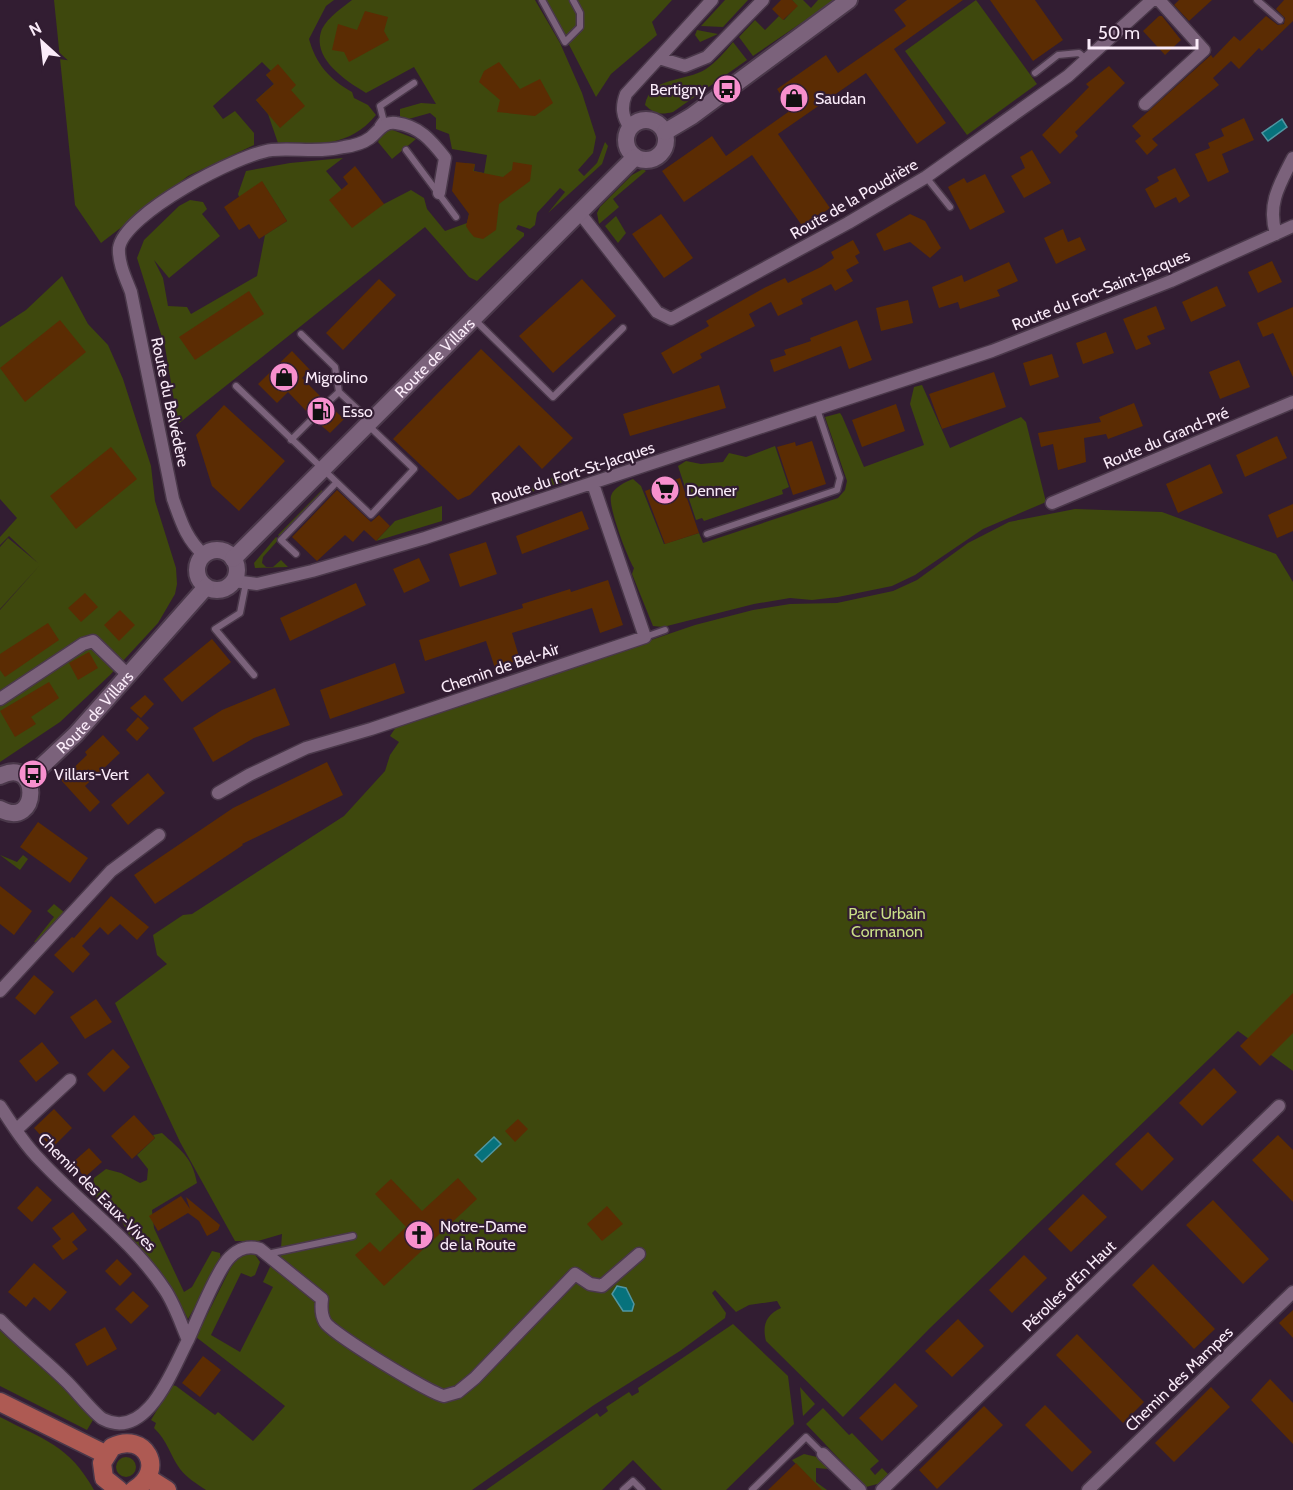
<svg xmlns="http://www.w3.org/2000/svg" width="1293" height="1490" font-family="Cabin,sans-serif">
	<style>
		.green { fill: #3e480d }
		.water { fill: #07727c; stroke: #5096a2; stroke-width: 1.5 }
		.building { fill: #5b2c03 }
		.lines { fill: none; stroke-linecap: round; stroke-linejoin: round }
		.service-casing { stroke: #4a384a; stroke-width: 9 }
		.minor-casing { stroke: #4a384a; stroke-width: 15 }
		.secondary-casing { stroke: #4a384a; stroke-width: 20 }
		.primary-casing { stroke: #4a384a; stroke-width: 21 }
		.service { stroke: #7b627b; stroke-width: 6 }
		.minor { stroke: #7b627b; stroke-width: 12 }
		.secondary { stroke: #7b627b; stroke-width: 16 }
		.primary { stroke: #ae5a53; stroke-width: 18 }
		.labels { text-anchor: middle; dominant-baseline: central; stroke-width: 4.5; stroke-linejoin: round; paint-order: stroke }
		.poi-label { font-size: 16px; fill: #faebf9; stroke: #321d32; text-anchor: start }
		.street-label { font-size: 16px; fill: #faebf9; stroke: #321d32 }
		.park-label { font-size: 16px; fill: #cadf87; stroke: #321d32 }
	</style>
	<rect width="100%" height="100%" fill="#321d32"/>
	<path class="green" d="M54 0H334L326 6 309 39C316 64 329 79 352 92L354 98 368 105 376 115C350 147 318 144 279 146L268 114 256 100 274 84 266 75 271 71 262 62 213 106 223 119 235 111 254 133V145L188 176 101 243 75 205Z
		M352 0H535L560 43 582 93 596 137 593 153 578 170 584 176 597 163 605 142 608 146 602 164 548 213 565 192 560 188 537 213 535 225 530 229 518 225 516 229 524 233V236L477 281 469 277 425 227 178 424 165 347 137 258 144 240 179 206 190 200 203 202 207 209 202 214 220 236 169 278 154 260 163 278 168 306 187 307 191 314 257 276 265 235 287 221 262 182 242 206 238 194 246 171 290 163 343 158 326 171 342 190 384 204 411 190 424 198 427 209 445 231 467 223 469 214 460 163 475 164 474 171 484 173 487 155 452 149 449 134 436 129V118L430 113 405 120 400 119V109L421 103 436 104 414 67 366 93C346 81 310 58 322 29 328 17 342 8 352 0Z
		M546 0H672L652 22 657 35 611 74 596 97Z
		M725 0H748L723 27 701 26Z
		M792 0H803L811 8 818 0H835L753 56 739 37 755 20 765 30 779 16 784 20 797 6Z
		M976 0 1037 84 967 135 905 51Z
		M697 30 718 34 700 42 695 35Z
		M733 42 747 60 673 112C661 115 654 114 645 105 650 76 686 82 706 69 716 62 725 52 733 42Z
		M385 127 416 139 392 159 378 142Z
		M643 169 646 171 613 199 619 207 599 224 597 213 600 207 632 175Z
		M616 216 626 233 618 243 605 226Z
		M62 276 88 324 108 345 123 379 151 466 155 501 176 568 177 584 175 594 158 623 110 675 60 722 0 762V610L40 565 0 609V547L8 538 38 563 9 536 0 545V537L17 518 0 499V327L26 310Z
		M922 385 950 448 1021 417 1026 422 1046 502 983 529 915 575 892 586 838 597 812 600 790 598 754 604 663 627 653 626 632 574 634 568C628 559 608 507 611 496 613 488 625 482 633 479L641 486 664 544 699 533 703 543 838 498 845 490 847 481 825 417 840 413 842 416 864 467 924 445 910 404 914 387Z
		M775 446 789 487 782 490 783 494 704 521 702 518 696 520 678 466 686 461 701 464 723 462 729 453 746 457Z
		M552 478 556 481 565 478 566 481 519 496 518 494Z
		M322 490V494L280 537 278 535Z
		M442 506V521L376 541 395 521Z
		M1075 509 1162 512 1276 554 1293 582V1071L1238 1031 929 1329 843 1417 766 1341C762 1325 766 1315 781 1308L777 1301 749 1305 736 1312 715 1290 712 1293 726 1313 725 1318 680 1351 594 1405 472 1490H206C197 1484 187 1478 180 1469 170 1455 167 1440 154 1428L156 1423 151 1420 172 1385 176 1386 215 1415 218 1412 253 1441 285 1406 196 1337 231 1267 240 1256 254 1253 260 1262 255 1275 251 1277 241 1273 211 1335 240 1352 273 1287 263 1282 270 1267 280 1263 282 1234 258 1241H235L180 1142 115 1003 167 964 157 955 153 935 183 915 192 914 344 816 385 771 390 755 399 742 390 736 396 727 695 625 753 610 790 604 837 603 893 591 917 580 968 543 1009 522Z
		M276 537 279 539 263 557 262 563 266 567H273L281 560 288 567 255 568 254 563Z
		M0 855 17 862 23 855 28 859 20 870Z
		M54 904 65 913 38 942H34L54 917 47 911Z
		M162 1133C180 1150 192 1156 197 1183L152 1210 154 1228 184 1292 192 1287 212 1251 220 1253 221 1261 188 1319 171 1287 135 1246 119 1216 100 1205 92 1191 94 1178 106 1169 121 1173 140 1183 147 1180 148 1169 137 1155 155 1138 153 1135Z
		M733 1324 788 1376 794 1424 726 1490H662L633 1460 602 1490H486L597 1413 600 1417 608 1411 606 1407 629 1392 632 1396 639 1392 638 1388Z
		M0 1329 70 1391 93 1420 87 1430 0 1386Z
		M800 1387 815 1404 803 1416Z
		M823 1408 849 1435 852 1433 879 1461 870 1469 875 1475 882 1468 889 1475 881 1483 866 1487 806 1424Z
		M0 1417C44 1440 69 1445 94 1490H0Z
		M804 1454 817 1457 829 1469 816 1468V1482L827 1490H821L792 1460Z
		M116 1467a10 10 0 1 1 20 0a10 10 0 1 1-20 0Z"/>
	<path class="water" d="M1282 119 1287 127 1268 141 1262 133Z
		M494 1137 501 1144 482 1162 475 1155Z
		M617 1286 626 1288 634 1304 632 1311H623L612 1294Z"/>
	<path class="building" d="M781 0H792L798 6 783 20 772 9Z
		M907 0H963L894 49 946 123 917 144 866 73 778 134 830 208 803 227 752 155 684 202 662 171 712 136 726 156 791 110 777 89 826 55 838 73 906 26 894 10Z
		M990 0H1035L1063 40 1033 61Z
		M1179 0H1212L1189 21 1174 5Z
		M1284 0H1293V21L1262 51 1259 48 1239 69 1231 61 1213 78 1219 85 1152 139 1158 145 1147 155 1135 141 1141 136 1132 126 1211 55 1213 58 1234 36 1240 41 1266 16 1278 25 1284 24 1285 18 1276 9Z
		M365 11 388 17 384 31 389 40 349 62 344 52 332 50 338 24 357 30Z
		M1159 16H1162L1181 40 1165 55 1143 31Z
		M499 62 520 89 540 79 553 103 535 116 497 112 500 100 479 82 484 71Z
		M278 64 296 85 291 90 305 106 280 128 256 100 274 84 266 75Z
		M1109 66 1125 83 1075 132 1078 136 1060 154 1042 135 1089 87 1086 84Z
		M1244 118 1254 140 1222 154 1229 172 1208 182 1195 154 1210 148 1208 143 1224 136 1221 129Z
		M1032 150 1051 183 1024 198 1011 176 1025 168 1020 157Z
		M456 162 475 164 473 171 503 177 512 170 513 162 532 165 530 181 499 204 496 230 483 239 474 237 469 231 466 226 469 214 452 191Z
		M355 166 384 204 352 228 329 200 348 184 343 177Z
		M1175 168 1190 196 1179 203 1176 197 1155 208 1145 189 1159 181 1157 177Z
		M985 174 1005 212 970 230 948 187 964 178 967 183Z
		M262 181 287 221 259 239 249 224 239 230 224 207Z
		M661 214 693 258 664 278 632 234Z
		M910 214 925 221 941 248 930 258 910 242 884 251 876 234Z
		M1063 229 1068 242 1080 237 1086 250 1056 264 1044 238Z
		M853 240 860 253 855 256 859 263 846 270 853 281 835 291 831 284 801 299 803 304 778 316 771 302 749 314 755 326 700 354 702 358 673 374 661 353 709 326 706 321 764 288 785 278 788 283 821 267 834 258 831 252Z
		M1272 261 1282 282 1258 293 1248 272Z
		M1009 262 1018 281 997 290 1000 296 960 309 958 302 939 308 932 287 962 275 964 282Z
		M379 279 396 295 343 350 326 333Z
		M582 279 616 316 553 373 519 336Z
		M1217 286 1226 306 1191 322 1182 302Z
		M249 291 264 314 195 360 179 337Z
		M908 300 913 323 881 331 876 308Z
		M1156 306 1165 329 1147 336 1151 344 1136 350 1123 319Z
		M1293 307V377L1273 333 1263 337 1257 323Z
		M60 320 86 352 25 402 0 368Z
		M857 320 872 360 849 369 841 346 774 372 770 360 786 355 784 350 811 341 810 338Z
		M1106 332 1114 353 1083 364 1076 343Z
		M481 349 573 438 542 469 519 445 470 495 458 500 393 439Z
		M292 351 310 370 302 378 323 399V406L331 407 344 419 330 433 317 422 316 414H309L288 392 277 403 258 384Z
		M1052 354 1059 377 1030 386 1023 363Z
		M1239 360 1250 387 1220 399 1209 372Z
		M994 372 1006 407 942 429 929 394Z
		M719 385 726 408 630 436 623 414Z
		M1134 403 1143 426 1108 439 1106 434 1084 438 1086 462 1058 470 1053 444 1041 447 1038 433 1101 422 1099 417Z
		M896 404 905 431 862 447 852 420Z
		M224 405 285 461 239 511 212 486 196 435Z
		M1277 436 1287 458 1245 477 1236 455Z
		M812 441 826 484 793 495 777 447 795 442 796 446Z
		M111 447 137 479 76 529 50 496Z
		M1210 464 1223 493 1178 513 1166 484Z
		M680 478 699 533 665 544 645 491Z
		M337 490 371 522 379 515 390 526 376 541 364 530 353 542 345 535 317 561 292 537Z
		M1293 504V531L1277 538 1268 515Z
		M582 511 589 529 522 554 516 536Z
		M486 542 497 574 460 587 449 554Z
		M419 558 430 581 404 593 393 569Z
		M608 580 623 625 600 633 592 608 512 633 520 660 495 668 486 641 425 661 419 640 523 608 522 604 570 589 571 592Z
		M356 583 366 605 290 641 280 618Z
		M85 593 98 607 81 622 68 608Z
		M120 610 135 625 119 641 104 625Z
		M48 623 59 640 5 677 0 670V654Z
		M212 639 231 662 182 702 163 679Z
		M89 652 98 668 78 680 69 663Z
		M395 663 405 693 330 719 320 690Z
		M49 682 59 698 31 717 36 724 15 737 0 711Z
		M275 688 290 725 254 738 213 762 193 728 222 710Z
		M145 695 154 704 141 718 130 708Z
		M138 717 149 728 137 741 126 730Z
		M103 735 120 753 85 786 100 802 90 812 61 780 87 755 85 752Z
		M327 762 343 795 242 844 243 845 155 904 134 875 233 808Z
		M148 773 165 793 128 825 111 805Z
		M38 822 88 858 70 883 20 847Z
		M0 886 32 911 14 935 0 924Z
		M111 896 149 927 137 940 120 924 108 935 100 927 82 946 90 954 73 973 54 955 72 937 74 938Z
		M34 975 54 992 35 1015 15 998Z
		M1293 993V1033L1260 1066 1240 1046Z
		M96 999 112 1022 85 1039 70 1017Z
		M42 1042 59 1063 36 1082 19 1061Z
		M113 1049 130 1067 104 1092 87 1074Z
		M1214 1068 1237 1092 1202 1126 1179 1103Z
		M54 1109 72 1128 52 1148 34 1128Z
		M134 1115 155 1138 132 1159 111 1136Z
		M518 1119 528 1129 515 1142 505 1131Z
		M1148 1132 1174 1159 1142 1191 1115 1164Z
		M1278 1135 1293 1150V1202L1252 1160Z
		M89 1148 102 1162 85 1177 72 1163Z
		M458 1178 477 1199 384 1286 355 1255 370 1242 380 1252 406 1227 375 1194 391 1179 422 1211Z
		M37 1186 52 1200 32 1222 17 1208Z
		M1083 1194 1107 1217 1071 1252 1048 1229Z
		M181 1196 190 1209 186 1197 220 1225 218 1230 207 1236 199 1221 188 1213 158 1231 149 1216Z
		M1213 1200 1269 1259 1243 1284 1186 1225Z
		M607 1206 623 1224 602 1241 587 1224Z
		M73 1212 87 1230 72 1242 78 1249 63 1260 52 1246 61 1239 52 1228Z
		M1024 1255 1047 1278 1012 1313 989 1290Z
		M117 1259 132 1274 120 1286 105 1271Z
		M34 1263 67 1292 50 1311 34 1297 26 1307 8 1292Z
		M1153 1264 1215 1329 1194 1349 1132 1285Z
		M133 1291 149 1306 131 1324 115 1309Z
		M1293 1310V1338L1279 1323Z
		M958 1319 984 1346 952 1377 925 1351Z
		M105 1327 117 1349 87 1366 75 1344Z
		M1077 1334 1144 1402 1123 1423 1056 1355Z
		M203 1356 221 1370 200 1397 182 1383Z
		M1270 1379 1293 1403V1444L1251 1400Z
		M895 1383 918 1406 882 1441 859 1418Z
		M1211 1387 1230 1407 1174 1462 1155 1443Z
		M1045 1405 1092 1452 1072 1472 1025 1425Z
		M984 1406 1003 1425 937 1489 919 1470Z
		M796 1463 822 1490H768Z"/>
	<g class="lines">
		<g class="service-casing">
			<path id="service" d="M542 0 565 42 580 27V13L573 0
				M1257 0 1280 20
				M1035 73 1058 55 1079 53 1086 59
				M378 125 383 118 380 106 414 83
				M406 150 456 217
				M926 177 950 207
				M475 320 553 397 623 328
				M301 334 335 367 339 392 369 420
				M236 386 371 515 414 469 369 426
				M327 403 339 392
				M291 440 313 418
				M707 534 837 490 840 478 817 409
				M296 554 281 540 336 483
				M246 583 240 613 215 629 254 675
				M645 637 665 630
				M267 1254 353 1236
				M623 1490 633 1481 642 1490
				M752 1490 806 1437 823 1454"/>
		</g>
		<g class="minor-casing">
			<path id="minor" d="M659 58 685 66 707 57 763 0
				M1145 104 1204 50 1159 0
				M630 128C622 116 621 107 626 94L712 0
				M579 212 657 312 671 319 848 223 926 177 1068 76 1152 0
				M1276 234C1267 205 1279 185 1293 158
				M1052 503 1293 402
				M204 555C186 539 181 521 173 499L131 292C126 279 118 263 119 248 124 214 238 154 272 150 296 148 320 153 344 147 352 146 363 143 370 138 378 132 383 121 396 123 419 126 431 140 445 158L439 193
				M234 581 257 584 312 571 425 538 992 351 1171 281 1293 226
				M0 699 83 644 93 641 129 676
				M218 793 249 775 306 748 371 729 645 637 593 484
				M0 991 111 871 159 835
				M0 1106C13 1126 25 1145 41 1161 82 1205 132 1240 165 1290 175 1305 181 1324 188 1340 173 1368 147 1442 103 1419 94 1414 74 1388 65 1380 44 1359 20 1341 0 1320
				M16 1130 70 1080
				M188 1340C196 1322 218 1268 230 1257 238 1249 249 1245 260 1249L322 1299C321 1307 321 1315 325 1322 331 1333 431 1394 444 1396L458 1392 475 1378 575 1274 590 1284 602 1286 639 1254
				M823 1454 860 1490
				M882 1490 1279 1106
				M1088 1490 1293 1292"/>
		</g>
		<g class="secondary-casing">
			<g id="secondary">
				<circle cx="646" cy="140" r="20"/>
				<path d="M665 132 692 116 849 0"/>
				<circle cx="217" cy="570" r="20"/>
				<path id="s1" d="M233 559 635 157"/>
				<path d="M0 776C41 755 40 831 0 809"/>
				<path id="s2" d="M27 780 76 734 206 587"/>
			</g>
		</g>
		<g class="primary-casing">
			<path id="primary" d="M0 1402 105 1454
				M148 1478 167 1490
				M119 1490 104 1478 102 1463 112 1447C145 1431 167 1470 134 1490"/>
		</g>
		<use href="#service" class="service"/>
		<use href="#minor" class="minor"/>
		<use href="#secondary" class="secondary"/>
		<use href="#primary" class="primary"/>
	</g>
	<defs>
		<g id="bus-disc" transform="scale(1.5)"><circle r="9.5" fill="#f790ce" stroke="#321d32"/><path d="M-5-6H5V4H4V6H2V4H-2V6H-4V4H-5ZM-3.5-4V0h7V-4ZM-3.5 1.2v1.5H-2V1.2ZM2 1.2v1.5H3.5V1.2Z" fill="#111"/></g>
		<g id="shop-disc" transform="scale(1.5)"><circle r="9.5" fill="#f790ce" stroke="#321d32"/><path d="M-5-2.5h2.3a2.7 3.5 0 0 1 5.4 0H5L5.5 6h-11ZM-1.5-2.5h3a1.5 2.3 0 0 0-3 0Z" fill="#111"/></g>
		<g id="fuel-disc" transform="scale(1.5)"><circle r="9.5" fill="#f790ce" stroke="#321d32"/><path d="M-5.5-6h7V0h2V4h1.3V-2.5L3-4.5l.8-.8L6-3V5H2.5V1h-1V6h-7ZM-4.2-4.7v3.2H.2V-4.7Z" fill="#111"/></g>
		<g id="supermarket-disc" transform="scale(1.5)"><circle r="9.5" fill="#f790ce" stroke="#321d32"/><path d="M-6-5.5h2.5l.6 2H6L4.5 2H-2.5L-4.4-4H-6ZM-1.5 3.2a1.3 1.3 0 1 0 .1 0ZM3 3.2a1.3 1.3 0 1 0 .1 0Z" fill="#111"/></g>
		<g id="church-disc" transform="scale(1.5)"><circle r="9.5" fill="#f790ce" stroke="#321d32"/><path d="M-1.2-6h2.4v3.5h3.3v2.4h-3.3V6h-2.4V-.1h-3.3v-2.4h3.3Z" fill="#111"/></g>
	</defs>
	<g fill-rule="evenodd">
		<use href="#bus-disc" x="727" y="89"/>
		<use href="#shop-disc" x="794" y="98"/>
		<use href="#shop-disc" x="284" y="377"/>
		<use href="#fuel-disc" x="321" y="411"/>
		<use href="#supermarket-disc" x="665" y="490"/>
		<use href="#bus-disc" x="33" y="774"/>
		<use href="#church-disc" x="419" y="1235"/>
	</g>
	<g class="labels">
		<g class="poi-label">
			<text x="706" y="89" text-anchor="end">Bertigny</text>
			<text x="815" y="98">Saudan</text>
			<text x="305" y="377">Migrolino</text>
			<text x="342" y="411">Esso</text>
			<text x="686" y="490">Denner</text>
			<text x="54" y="774">Villars-Vert</text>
			<text x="440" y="1226">Notre-Dame<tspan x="440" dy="18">de la Route</tspan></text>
		</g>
		<g class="street-label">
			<text transform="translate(854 199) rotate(-30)">Route de la Poudrière</text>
			<text transform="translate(1101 290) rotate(-22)">Route du Fort-Saint-Jacques</text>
			<text stroke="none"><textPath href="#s1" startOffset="285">Route de Villars</textPath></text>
			<text transform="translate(170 402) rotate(78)">Route du Belvédère</text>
			<text transform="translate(1166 438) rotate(-23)">Route du Grand-Pré</text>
			<text transform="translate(573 473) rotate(-18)">Route du Fort-St-Jacques</text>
			<text transform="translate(500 668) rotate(-19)">Chemin de Bel-Air</text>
			<text stroke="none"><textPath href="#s2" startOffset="96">Route de Villars</textPath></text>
			<text transform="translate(97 1192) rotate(45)">Chemin des Eaux-Vives</text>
			<text transform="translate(1069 1286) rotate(-44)">Pérolles d'En Haut</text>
			<text transform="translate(1179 1379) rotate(-44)">Chemin des Mampes</text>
		</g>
		<g class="park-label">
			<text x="887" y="913">Parc Urbain<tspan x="887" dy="18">Cormanon</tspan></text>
		</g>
	</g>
	<g transform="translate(42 42) rotate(333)" stroke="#321d32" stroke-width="4.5" paint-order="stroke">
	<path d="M0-4.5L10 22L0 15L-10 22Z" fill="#faebf9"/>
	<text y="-9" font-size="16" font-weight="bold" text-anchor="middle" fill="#faebf9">N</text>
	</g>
	<path d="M1089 39v9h108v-9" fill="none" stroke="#faebf9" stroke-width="3"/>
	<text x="1098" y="39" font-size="18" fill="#faebf9" stroke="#321d32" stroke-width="4.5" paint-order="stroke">50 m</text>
</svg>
